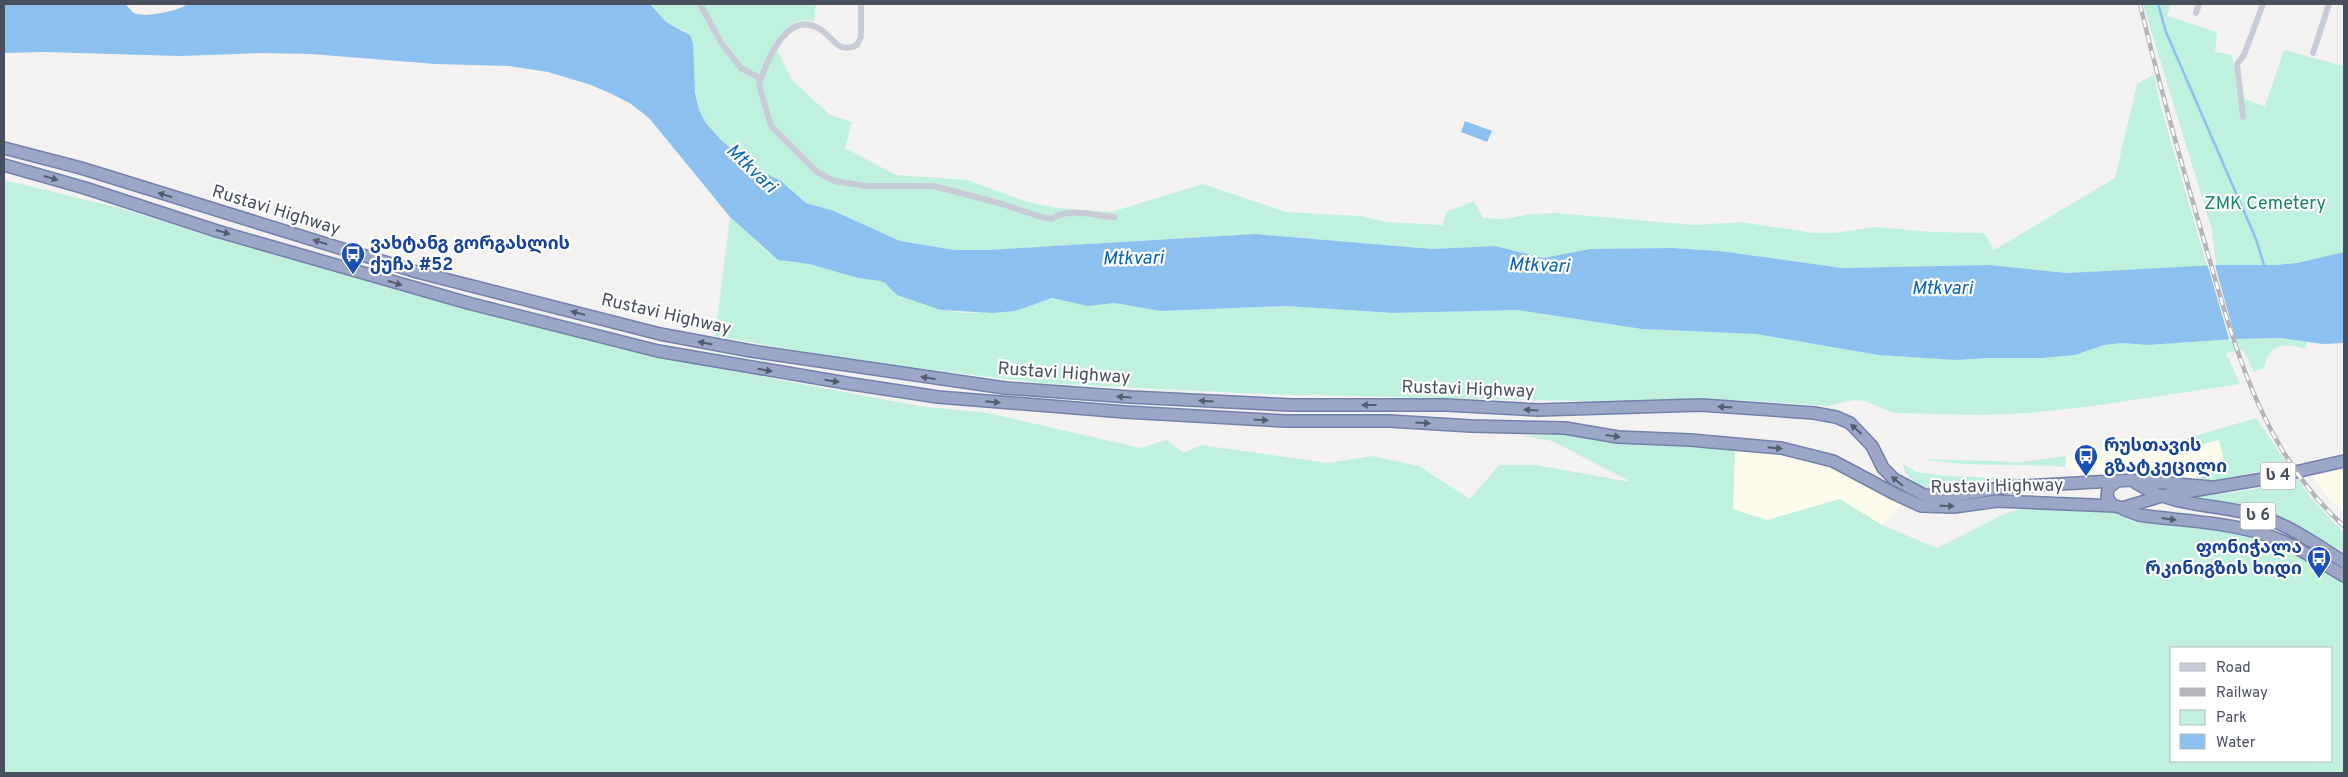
<svg xmlns="http://www.w3.org/2000/svg" width="2348" height="777" font-family="Overpass,'Noto Sans Georgian',sans-serif">
	<style>
		.commercial { fill: #fdfcec }
		.green { fill: #c0f1df; fill-rule: evenodd }
		.water { fill: #8cc1ef }
		.pier { fill: #f4f2f1 }
		.lines { fill: none; stroke-linecap: round; stroke-linejoin: round }
		.stream { stroke: #8cc1ef; stroke-width: 2.5 }
		.trunk-casing { stroke: #7380ac; stroke-width: 14 }
		.minor { stroke: #c8ccd8; stroke-width: 6 }
		.trunk { stroke: #9ca7c8; stroke-width: 11 }
		.rail-casing { stroke: #b3b4bc; stroke-width: 4.5 }
		.rail { stroke: #fff; stroke-width: 2.5; stroke-dasharray: 8; stroke-linecap: butt }
		.oneway { fill: #555c6f }
		.labels { text-anchor: middle; dominant-baseline: central; stroke-width: 4.5; stroke-linejoin: round; paint-order: stroke }
		.shield { fill: #fff; stroke: #7f848f; stroke-width: 1 }
		.shield-label { font-size: 16px; font-weight: bold; fill: #484f5f }
		.park-label { font-size: 18px; fill: #158569; stroke: #fff }
		.street-label { font-size: 18px; fill: #484f5f; stroke: #fff }
		.transit-label { font-size: 18px; font-weight: bold; fill: #164399; stroke: #fff; text-anchor: start }
		.water-label { font-size: 19px; font-style: italic; fill: #0964b2; stroke: #fff }
	</style>
	<rect width="100%" height="100%" fill="#f4f2f1"/>
	<path class="commercial" d="M2219 440 2225 466 2197 481 2117 473H2082L2065 467 2066 456 2178 441 2184 449Z
		M1735 450 1779 452 1831 465 1903 504 1882 525 1840 499 1767 520 1733 509Z
		M2344 470V512L2330 500 2311 475Z"/>
	<path class="green" d="M650 4H816L814 21C795 17 784 29 774 44L792 80 830 115 852 122 845 148 896 175 968 180 1027 202 1058 208 1111 212 1203 184 1286 212 1360 216 1387 222 1443 225 1446 212 1474 201 1483 218 1504 219 1531 214 1556 213 1695 225 1741 222 1814 233H1834L1876 227 1932 232 1984 233 1994 250 2115 178 2137 84 2154 74 2160 104 2207 266 2067 273 1989 265 1842 268 1720 251 1672 248 1590 249 1543 258 1496 246 1432 249 1255 234 988 250H955L900 241 834 211 806 203 781 181 752 167 721 140 706 123 699 110 685 31 666 22Z
		M2143 4H2171L2167 16 2217 32 2215 52 2232 55 2239 107 2244 99 2265 106 2284 50 2344 66V252L2297 263 2276 265H2216L2212 230Z
		M4 180 120 208 252 249 255 245 410 293 659 357 919 406 988 413 1141 448 1166 440 1184 453 1201 445 1328 463 1372 456 1419 466 1470 499 1499 465H1536L1631 482 1552 441 1523 436 1569 434 1588 436 1621 443 1735 450 1733 509 1767 520 1840 499 1882 525 1937 548 2004 514 2024 508 2071 506 2251 535 2297 554 2344 582V773H4ZM2172 648H2332V761H2172Z
		M730 217 769 253 788 262 809 264 858 278 880 281 941 310 966 313 1015 311 1052 298 1088 306 1115 303 1160 311 1287 306 1393 313 1518 310 1642 329 1756 334 1878 355 1956 360 1988 358H2043L2075 355 2104 345 2122 343 2148 345 2235 339 2281 338 2307 340 2306 349C2284 343 2270 342 2264 368L2254 372 2243 350 2226 353 2240 384 2093 406 2030 413 1980 415 1893 413 1865 401 1853 400 1829 406 1738 400 1585 401 1261 394 1042 383 858 361 715 336Z
		M2256 418 2286 462 2261 471 2206 482 2197 481 2198 465H2225L2219 440 2184 449 2178 441Z
		M2066 456 2065 467C2018 463 1970 468 1923 459L2021 462Z
		M1903 464 1916 472 1946 476 2054 480C2034 480 2012 478 1992 480 1962 484 1941 495 1911 484L1914 481 1905 473Z
		M2296 476 2310 497 2344 533V552L2279 517 2238 504 2178 497C2218 494 2258 493 2296 476Z"/>
	<path class="water" d="M4 4H126C128 7 131 11 134 13 144 18 180 11 187 4H650L666 22 690 35 693 44 695 92 699 110 706 123 721 140 752 167 781 181 806 203 834 211 900 241 955 250H988L1255 234 1432 249 1496 246 1543 258 1590 249 1672 248 1720 251 1842 268 1989 265 2067 273 2216 265H2276L2297 263 2344 252V343L2323 344 2281 338 2235 339 2148 345 2122 343 2104 345 2075 355 2043 358H1988L1956 360 1878 355 1756 334 1642 329 1518 310 1393 313 1287 306 1160 311 1115 303 1088 306 1052 298 1015 311 992 313 941 310 897 295 885 283 880 281 858 278 809 264 778 260 730 217 649 118 631 104 614 95 591 85 548 72 509 66 435 64 311 54 260 53 180 56 43 52 4 53Z
		M1465 121 1492 131 1487 142 1461 132Z"/>
	<path class="pier" d="M2207 263H2214L2215 265 2236 341 2230 342Z"/>
	<g class="lines">
		<path class="stream" d="M2158 4 2166 32 2256 239 2264 265"/>
		<g class="trunk-casing">
			<path id="trunk" d="M4 148 81 168 417 272 660 334 751 351 1005 388 1130 397 1292 405H1446L1538 410 1701 405 1814 413 1836 417 1850 423 1872 446 1883 468 1894 479 1924 495 1946 497 2006 487 2132 480 2211 487
				M4 165 85 188 217 231 468 303 658 351 852 384 938 397 1125 412 1285 421H1389L1471 426 1565 428 1618 437 1690 440 1781 448 1833 461 1895 494 1921 506 1954 507 1997 501 2115 506
				M2116 482 2108 488 2107 497 2112 505 2122 508 2162 496 2269 478 2344 461
				M2136 483C2172 507 2216 504 2256 515 2288 524 2317 545 2344 562
				M2123 509 2139 515C2181 521 2230 522 2269 536 2296 545 2320 562 2344 576"/>
		</g>
		<path class="minor" d="M700 4 722 44 741 68 761 79
			M861 4V37L857 45C836 55 834 36 818 28 786 10 766 63 759 85L771 126 817 172 834 181 866 186H934L1002 204 1041 217 1052 219C1067 207 1096 216 1114 217
			M2196 13 2199 4
			M2313 53 2329 4
			M2243 117 2237 64 2244 55 2263 4"/>
		<use href="#trunk" class="trunk"/>
		<g class="rail-casing">
			<path id="rail" d="M2140 4C2158 80 2179 155 2201 230 2232 336 2258 449 2344 526"/>
		</g>
		<use href="#rail" class="rail"/>
	</g>
	<defs><path id="oneway-solid" d="M-6-.8H1V-3.2L6.5 0L1 3.2V.8H-6Z" transform="scale(1.25)"/></defs>
	<g class="oneway">
		<use href="#oneway-solid" transform="translate(51 178) rotate(16)"/>
		<use href="#oneway-solid" transform="translate(165 195) rotate(-162)"/>
		<use href="#oneway-solid" transform="translate(223 232) rotate(16)"/>
		<use href="#oneway-solid" transform="translate(320 242) rotate(-163)"/>
		<use href="#oneway-solid" transform="translate(395 283) rotate(17)"/>
		<use href="#oneway-solid" transform="translate(578 313) rotate(-165)"/>
		<use href="#oneway-solid" transform="translate(705 343) rotate(-169)"/>
		<use href="#oneway-solid" transform="translate(765 370) rotate(10)"/>
		<use href="#oneway-solid" transform="translate(928 378) rotate(-172)"/>
		<use href="#oneway-solid" transform="translate(832 381) rotate(9)"/>
		<use href="#oneway-solid" transform="translate(1124 397) rotate(-176)"/>
		<use href="#oneway-solid" transform="translate(1206 401) rotate(-177)"/>
		<use href="#oneway-solid" transform="translate(993 402) rotate(6)"/>
		<use href="#oneway-solid" transform="translate(1369 405) rotate(-180)"/>
		<use href="#oneway-solid" transform="translate(1725 407) rotate(-176)"/>
		<use href="#oneway-solid" transform="translate(1531 410) rotate(-177)"/>
		<use href="#oneway-solid" transform="translate(1261 420) rotate(3)"/>
		<use href="#oneway-solid" transform="translate(1423 423) rotate(4)"/>
		<use href="#oneway-solid" transform="translate(1856 429) rotate(-138)"/>
		<use href="#oneway-solid" transform="translate(1613 436) rotate(8)"/>
		<use href="#oneway-solid" transform="translate(1775 448) rotate(6)"/>
		<use href="#oneway-solid" transform="translate(1897 481) rotate(-141)"/>
		<use href="#oneway-solid" transform="translate(1947 506) rotate(1)"/>
		<use href="#oneway-solid" transform="translate(2169 519) rotate(8)"/>
	</g>
	<defs>
		<g id="bus-pin" transform="scale(1.25)"><path d="M0 17L-7.5 6A9.5 9.5 0 1 1 7.5 6Z" fill="#1a4fb4" stroke="#fff"/><path d="M-5-6H5V4H4V6H2V4H-2V6H-4V4H-5ZM-3.5-4V0h7V-4ZM-3.5 1.2v1.5H-2V1.2ZM2 1.2v1.5H3.5V1.2Z" fill="#fff"/></g>
	</defs>
	<g fill-rule="evenodd">
		<use href="#bus-pin" x="353" y="254"/>
		<use href="#bus-pin" x="2086" y="456"/>
		<use href="#bus-pin" x="2319" y="558"/>
	</g>
	<g class="labels">
		<g class="shield">
			<rect x="2260.5" y="462.5" width="35" height="27" rx="4"/>
			<rect x="2240.5" y="502.5" width="35" height="27" rx="4"/>
		</g>
		<g class="shield-label">
			<text x="2278" y="476">ს 4</text>
			<text x="2258" y="516">ს 6</text>
		</g>
		<g class="park-label">
			<text x="2265" y="204">ZMK Cemetery</text>
		</g>
		<g class="street-label">
			<text transform="translate(276 211) rotate(17)">Rustavi Highway</text>
			<text transform="translate(666 315) rotate(13)">Rustavi Highway</text>
			<text transform="translate(1064 374) rotate(4)">Rustavi Highway</text>
			<text transform="translate(1468 390) rotate(2)">Rustavi Highway</text>
			<text transform="translate(1997 487) rotate(-1)">Rustavi Highway</text>
		</g>
		<g class="transit-label">
			<text x="370" y="244">ვახტანგ გორგასლის<tspan x="370" dy="21">ქუჩა #52</tspan></text>
			<text x="2104" y="446">რუსთავის<tspan x="2104" dy="21">გზატკეცილი</tspan></text>
			<text x="2302" y="548" text-anchor="end">ფონიჭალა<tspan x="2302" dy="21">რკინიგზის ხიდი</tspan></text>
		</g>
		<g class="water-label">
			<text transform="translate(751 169) rotate(44)">Mtkvari</text>
			<text transform="translate(1133 259) rotate(-1)">Mtkvari</text>
			<text transform="translate(1539 266) rotate(2)">Mtkvari</text>
			<text x="1942" y="289">Mtkvari</text>
		</g>
	</g>
	<rect width="2348" height="777" fill="none" stroke="#484f5f" stroke-width="10"/>
	<rect x="2170" y="647" width="162" height="115" fill="#ffffff" stroke="#b6b9bf"/>
	<rect x="2180" y="663" width="25" height="8" fill="#c8ccd8" stroke="#b6b9bf"/>
	<text x="2216" y="672" font-size="15" fill="#484f5f">Road</text>
	<rect x="2180" y="688" width="25" height="8" fill="#b3b4bc" stroke="#b6b9bf"/>
	<text x="2216" y="697" font-size="15" fill="#484f5f">Railway</text>
	<rect x="2180" y="710" width="25" height="15" fill="#c0f1df" stroke="#b6b9bf"/>
	<text x="2216" y="722" font-size="15" fill="#484f5f">Park</text>
	<rect x="2180" y="734" width="25" height="15" fill="#8cc1ef" stroke="#b6b9bf"/>
	<text x="2216" y="747" font-size="15" fill="#484f5f">Water</text>
</svg>
